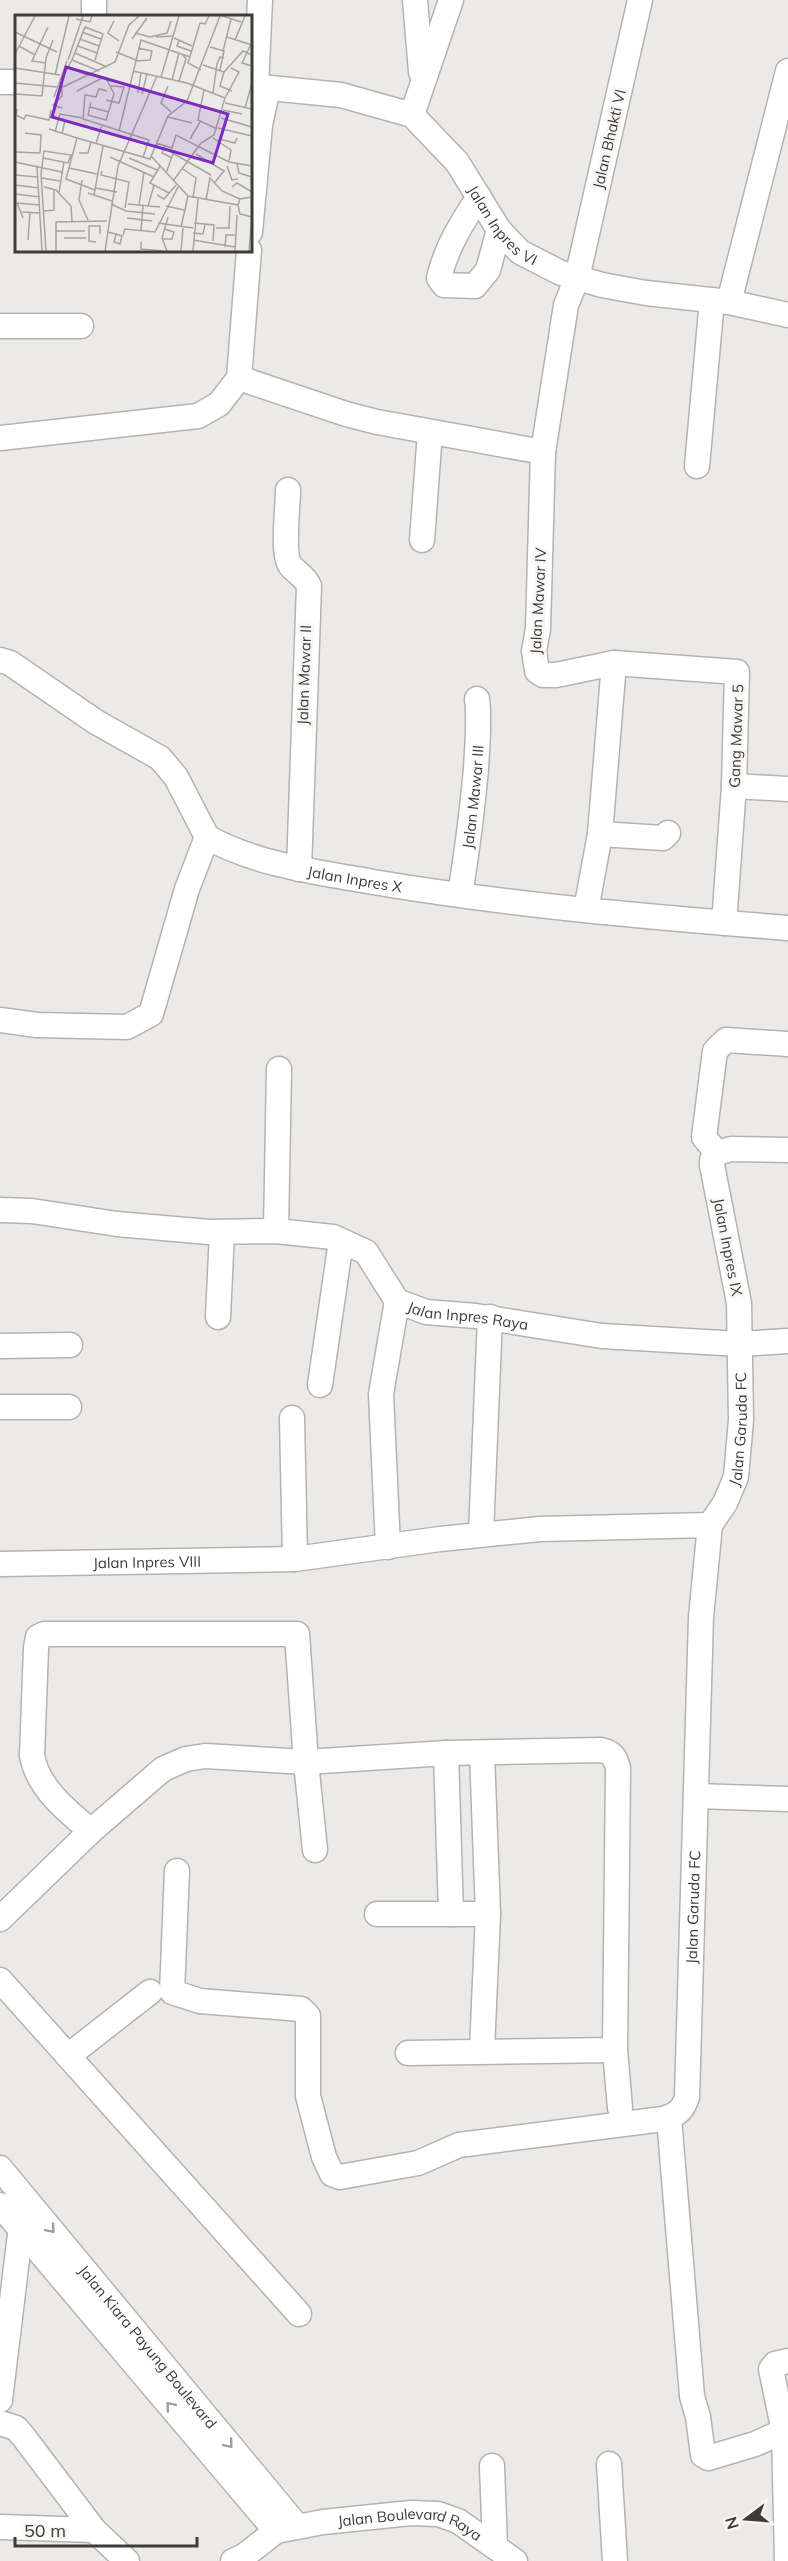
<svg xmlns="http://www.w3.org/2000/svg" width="788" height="2561" font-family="Mulish,sans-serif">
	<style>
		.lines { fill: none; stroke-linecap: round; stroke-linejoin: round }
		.minor-casing { stroke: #b5b3b1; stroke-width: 27 }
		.minor { stroke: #fff; stroke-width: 24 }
		.oneway { stroke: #9e9e9d }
		.labels { text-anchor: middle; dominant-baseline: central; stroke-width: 6; stroke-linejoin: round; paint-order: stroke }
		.street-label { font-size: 15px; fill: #3d3c3b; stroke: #f9f7f5 }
		.inset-road { fill: none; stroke: #a6a4a2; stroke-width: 1.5 }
		.view { fill: #7b2cbf; fill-opacity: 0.15; stroke: #7b2cbf; stroke-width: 3 }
		.inset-edge { fill: none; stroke: #3d3c3b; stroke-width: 3 }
	</style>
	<rect width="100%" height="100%" fill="#eceae7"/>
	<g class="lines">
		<g class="minor-casing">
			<g id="minor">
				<path d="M94 0V16"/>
				<path d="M415 0 421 72"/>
				<path d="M640 0 577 278 566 305 543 452 538 629 534 651 537 671 543 675H556L614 663 737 672 734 786 724 923"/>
				<path d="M0 82H16"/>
				<path id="s1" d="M250 86 341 95 412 115 457 162 499 230 520 252 561 273 602 285 646 293 729 302 788 315"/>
				<path d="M256 87 260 0"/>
				<path d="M412 115 451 0"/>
				<path d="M479 197C462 222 446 248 439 278L444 285 475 286 488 270 499 230"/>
				<path d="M250 232 260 125 268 88"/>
				<path d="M729 302 788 71"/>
				<path d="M0 326H81"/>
				<path d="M239 378 346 414 377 422 543 452"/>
				<path d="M0 438 198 416 219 404 239 378 249 250"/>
				<path d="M697 466 712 300"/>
				<path d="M288 490C288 506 282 553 290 565 296 573 305 576 309 586L299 869"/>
				<path d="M422 540 430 432"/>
				<path id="s2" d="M0 660 10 663 96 722 160 758 176 777 207 837C257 865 317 872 373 882 510 905 649 917 788 928"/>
				<path d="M734 786 788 789"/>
				<path d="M600 834 663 838 668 833"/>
				<path id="s3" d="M460 894C467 853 472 811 476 769 477 745 480 723 477 699"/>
				<path d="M586 910 600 834 614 663"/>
				<path d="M0 1020 37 1025 127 1027 151 1014 187 889 207 837"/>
				<path d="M717 1153 704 1137 715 1051 726 1040 788 1044"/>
				<path d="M717 1153 731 1149 788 1150"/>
				<path id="s4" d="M0 1210 32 1211 117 1224 209 1232 276 1231 333 1237 366 1252 397 1301 426 1312 476 1316 602 1336 740 1344 788 1341"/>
				<path d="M276 1231 279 1069"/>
				<path d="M218 1317 222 1232"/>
				<path d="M0 1346 70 1345"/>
				<path d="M320 1385 341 1241"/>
				<path d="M0 1407H69"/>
				<path d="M292 1418 295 1559"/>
				<path d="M481 1534 490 1317"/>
				<path d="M388 1547 381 1394 397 1301"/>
				<path id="s5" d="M0 1564 295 1559 440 1539 540 1529 710 1525"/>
				<path d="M446 1753 451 1914"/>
				<path d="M696 1796 788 1799"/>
				<path d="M91 1831C67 1811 38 1788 32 1756L36 1648 38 1637 44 1634H297L306 1762 315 1850"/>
				<path id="s6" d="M177 1871 172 1992 200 2001 301 2009 308 2016V2096L324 2157 332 2174 340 2177 418 2163 459 2145 663 2119C677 2115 683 2110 687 2097L701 1617 710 1525 725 1503 736 1477 741 1420 739 1303 712 1165V1160L717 1153"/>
				<path d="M377 1914H488"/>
				<path d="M0 1919 91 1831 163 1769 186 1759 205 1756 306 1762 446 1753 601 1750C612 1752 615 1757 618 1768L615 2050 408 2053"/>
				<path d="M0 1980 299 2314"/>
				<path d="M482 2050 488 1914 482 1753"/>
				<path d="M615 2050 620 2108"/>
				<path d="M68 2056 150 1992"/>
				<path d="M669 2118 692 2396 698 2417 703 2455 708 2458 755 2444 775 2435 784 2432 788 2434"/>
				<path id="s7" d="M0 2168 297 2526"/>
				<path d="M0 2205 276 2531"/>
				<path d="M0 2400 22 2218"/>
				<path d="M0 2423 16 2428 23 2436 94 2530 127 2561"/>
				<path d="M609 2464 615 2561"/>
				<path d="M492 2466 495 2547"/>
				<path d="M0 2527 94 2530"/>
				<path id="s8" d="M233 2561 244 2556 276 2531 323 2522 411 2513 438 2514 458 2521 515 2561"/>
				<path d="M787 2561 784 2432 771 2369 775 2364 788 2361"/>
			</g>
		</g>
		<use href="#minor" class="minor"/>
	</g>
	<defs><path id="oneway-chevron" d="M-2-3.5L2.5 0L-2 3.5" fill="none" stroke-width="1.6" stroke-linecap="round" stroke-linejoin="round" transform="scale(1.5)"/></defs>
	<g class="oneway">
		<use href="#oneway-chevron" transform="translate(51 2229) rotate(50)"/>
		<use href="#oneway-chevron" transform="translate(170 2406) rotate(-130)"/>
		<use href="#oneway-chevron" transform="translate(229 2444) rotate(50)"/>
	</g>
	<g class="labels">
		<g class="street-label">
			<text transform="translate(609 139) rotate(-77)">Jalan Bhakti VI</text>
			<text stroke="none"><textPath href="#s1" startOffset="309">Jalan Inpres VI</textPath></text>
			<text transform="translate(538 601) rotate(-87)">Jalan Mawar IV</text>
			<text transform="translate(304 675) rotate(-88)">Jalan Mawar II</text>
			<text transform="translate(736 736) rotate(-88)">Gang Mawar 5</text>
			<text stroke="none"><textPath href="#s3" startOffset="98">Jalan Mawar III</textPath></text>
			<text stroke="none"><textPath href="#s2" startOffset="435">Jalan Inpres X</textPath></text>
			<text transform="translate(728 1247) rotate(79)">Jalan Inpres IX</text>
			<text stroke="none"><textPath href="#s4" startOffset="502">Jalan Inpres Raya</textPath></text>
			<text stroke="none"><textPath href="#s6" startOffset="1472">Jalan Garuda FC</textPath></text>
			<text stroke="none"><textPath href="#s5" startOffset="147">Jalan Inpres VIII</textPath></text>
			<text stroke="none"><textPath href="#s6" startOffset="986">Jalan Garuda FC</textPath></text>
			<text stroke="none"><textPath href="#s7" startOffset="232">Jalan Kiara Payung Boulevard</textPath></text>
			<text stroke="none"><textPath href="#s8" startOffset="190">Jalan Boulevard Raya</textPath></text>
		</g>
	</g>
	<g transform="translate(15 15)">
		<rect width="237" height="237" fill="#eceae7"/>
		<path class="inset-road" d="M208 1 226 7M61 4 75 7 77 1M99 6 93 18 104 26M0 17 42 37M67 17 86 24M120 18 135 22 152 18 156 6M141 22 159 21M212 22 237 30M159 23 177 31M65 24 84 31M117 24 132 3M220 25 230 1M164 26 162 31 176 36M236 29 227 48 237 51M4 31 20 40M63 31 82 38M195 32 209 36 205 55M208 36 216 4M101 37 121 45M60 38 92 52M0 39 20 1M53 45 68 1M57 45 70 12 88 19 80 45M120 46 135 45 137 36 123 33M30 48 17 46 33 12M188 50 209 57 205 71 217 76M54 52 74 61M0 53 45 60M186 55 173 48 185 8 190 9 194 1M118 56 172 68 210 83 199 120 186 128 158 166M209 57 228 36 237 40M40 60 54 1M146 62 164 1M157 65 164 38M164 66 171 44 167 39M0 68 42 72M153 71 146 88 156 97M48 72 100 47 114 10 124 1M189 75 183 105 202 114M62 76 89 62M92 76 84 74 81 82 70 80 68 104 134 125 128 142M123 78 126 58M198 78 202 49 205 42 209 43M0 79 27 81 31 43 38 25M127 79 132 59M39 82 52 46M210 83 224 57 216 53M91 85 104 88 109 72 96 71M76 87 73 100 91 105 99 79 91 63M210 88 237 94M75 92 94 97M47 93 38 90 47 81V63L57 45 84 56M230 93 237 68M2 94 1 100 9 104 11 100 34 105 36 95M208 95 227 99M35 102 50 105 47 119M153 102 177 108M206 103 237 112M203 113 237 121M34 114 62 123M104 116 126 25 175 42M40 117 45 99 67 103M198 123 216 135 214 146M175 124 185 107M204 124 220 128 222 123M81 128 87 110M141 128 157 133 161 120 214 147 237 151M150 131 147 138 157 143M154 136 196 160M0 137 25 138 26 120 10 118M64 138H73L76 127M181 139 209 156 200 167M136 141 173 181 223 190M95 142 139 162M28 143 53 148 56 140 29 136 28 143 27 152 26 159 31 236M114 143 142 155M0 147 47 157M222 149 224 158 237 162M145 151 135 168 154 178M212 151 217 165 223 164M22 152 27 236M54 153 82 159M168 154 181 163 178 183M87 156 86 160 114 167 110 193M151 158 158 139M0 160 22 162M27 163 45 166M67 165 64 185 73 205M0 170 24 173M29 172 41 175 56 191 57 206M217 172 222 168 237 177M81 173 102 177M80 175 51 164 62 123 135 144 153 101 172 86 205 1M44 177 49 147M73 178 97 186M0 179 25 182M79 180 88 131M142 180 149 184 161 170M191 185 195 163 207 176 225 184M96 189 111 196 140 199M113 189 145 192M124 190 129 157M133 191 139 170M151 191 169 195M29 196 39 195V174M7 197 25 198M8 203 2 188 25 190M112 203 137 206M143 208 178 213M179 208 199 210 198 226M166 212 173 181M201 213H214L215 191M41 216H70M126 216 128 190M92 217 101 219 107 221 105 229 99 227 101 219M178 218 188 219 190 210M108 220 110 214 140 217 163 172M49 223H71M147 224H157L159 217 149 214M13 225 15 197M178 225 220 232M81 227 74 226V211H85V219M126 227V234L147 236M210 232 211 220H220M41 236V207L92 206M90 236 103 151 142 61M152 236 147 223 153 202M166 236 168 213M178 236 183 184M220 236 222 200M234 236 237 202 225 199 223 190 225 184 237 182"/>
		<path class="view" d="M51 52 213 99 198 148 37 102Z"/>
		<rect width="237" height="237" class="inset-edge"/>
	</g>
	<g transform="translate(746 2519) rotate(254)" stroke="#f9f7f5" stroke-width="4.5" paint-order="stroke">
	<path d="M0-4.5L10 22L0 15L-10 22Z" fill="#3d3c3b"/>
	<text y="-9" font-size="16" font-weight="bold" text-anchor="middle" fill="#3d3c3b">N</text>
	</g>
	<path d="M15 2537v9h182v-9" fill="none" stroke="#3d3c3b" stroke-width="3"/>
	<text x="24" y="2537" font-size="18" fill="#3d3c3b" stroke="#f9f7f5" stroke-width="4.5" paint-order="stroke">50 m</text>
</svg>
